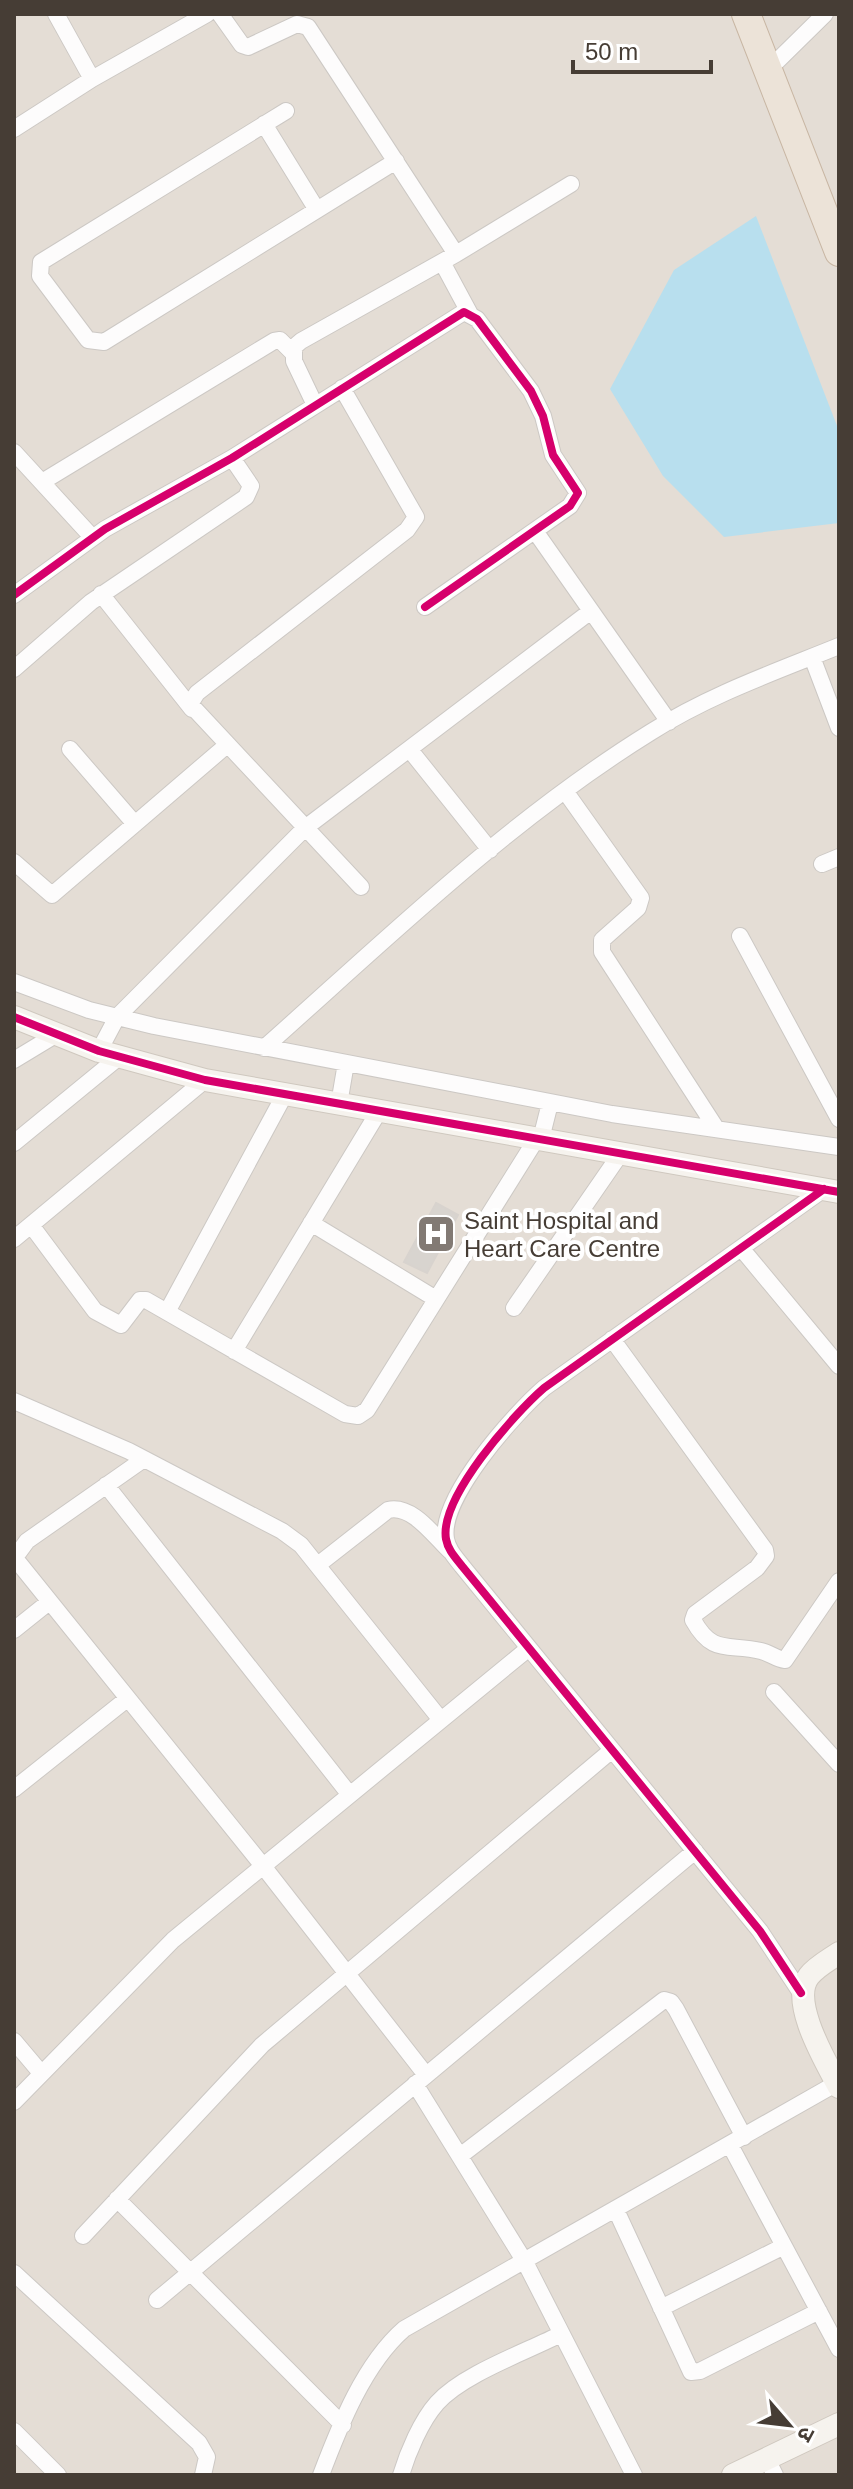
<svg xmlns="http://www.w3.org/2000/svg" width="853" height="2489" font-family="Helvetica,'Noto Sans Devanagari',sans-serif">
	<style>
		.residential { fill: #e4ddd5 }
		.water { fill: #b8dfee }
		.building { fill: #d8d4cf; stroke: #d8d3ce; stroke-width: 2 }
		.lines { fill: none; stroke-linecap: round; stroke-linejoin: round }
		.street-casing { stroke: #ccc8c4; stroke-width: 18 }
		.secondary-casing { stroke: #cfc8bf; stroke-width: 24 }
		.highway-casing { stroke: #c8b6a3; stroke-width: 30 }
		.street { stroke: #fdfcfc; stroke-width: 16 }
		.secondary { stroke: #f6f3ee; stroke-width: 22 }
		.highway { stroke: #ece3d8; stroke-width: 28 }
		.cycleway-casing { stroke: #fff; stroke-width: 13 }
		.cycleway { stroke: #d6006c; stroke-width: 8 }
		.labels { text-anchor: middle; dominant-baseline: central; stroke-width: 8; stroke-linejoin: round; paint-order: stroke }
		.poi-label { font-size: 24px; fill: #463d35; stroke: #fff; text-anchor: start }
	</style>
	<rect width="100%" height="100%" fill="#f0ece8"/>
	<path class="residential" d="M14 14H839V2475H14Z"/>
	<path class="water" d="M756 216 839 431V523L724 537 663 476 610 389 674 270Z"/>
	<path class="building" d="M436 1203 458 1215 427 1273 404 1262Z"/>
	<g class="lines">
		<g class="street-casing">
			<path id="street" d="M56 14 92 79
				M220 14 242 45 248 47 297 24 308 27 456 254
				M768 70 825 14
				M286 111 41 262 40 276 88 340 104 342 396 161
				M264 124 317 210
				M14 129 92 79 207 14
				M442 262 470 314
				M342 388 416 517 407 530 197 693 190 704 361 887
				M315 405 294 361V347L301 341 456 254 571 184
				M14 452 92 537
				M42 482 274 341 280 340 293 353
				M535 531 669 722
				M101 594 192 709
				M14 595 105 529 232 458 464 312 477 319 531 391 543 416 553 455 578 493 570 506 425 607
				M812 657 839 728
				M14 669 91 602 246 497 251 486 232 458
				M70 749 135 824
				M410 750 490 850
				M565 791 641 898 638 908 602 940V952L716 1128
				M14 862 52 895 227 745
				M822 864 839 857
				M740 936 839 1119
				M14 982 89 1010 154 1026 612 1114 839 1147
				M264 1048C388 938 509 820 651 732 709 695 775 672 839 646
				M99 1051 117 1017 305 828 591 611
				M14 1060 57 1034
				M339 1104 346 1063
				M541 1139 550 1103
				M14 1143 119 1057
				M311 1223 436 1299
				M31 1225 95 1311 121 1325 140 1300H146L345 1414 358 1416 367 1410 537 1138
				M14 1239 205 1080
				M741 1248 839 1366
				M514 1308 621 1153
				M167 1312 285 1094
				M612 1339 765 1550 766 1556 757 1568 695 1614 693 1620C713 1656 728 1643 761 1651 770 1653 776 1659 785 1660L839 1581
				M234 1351 379 1111
				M14 1401 129 1451 282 1531 301 1545 441 1720
				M144 1459 27 1541 16 1556 18 1562 263 1866 426 2075
				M106 1485 350 1795
				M319 1564 388 1510C412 1504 434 1536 450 1551
				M14 1630 49 1602
				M774 1692 839 1764
				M14 1789 127 1699
				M801 1993 760 1931 462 1566C455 1557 448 1550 446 1539 439 1498 514 1414 544 1388L824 1189
				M14 2041 41 2073
				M415 2084 525 2262 634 2475
				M14 2102 173 1940 529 1648
				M730 2145 839 2349
				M460 2156 664 2000 671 2002 676 2009 744 2137
				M117 2199 343 2425
				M616 2210 691 2372 700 2371 819 2311
				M83 2236 262 2045 612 1750
				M14 2273 199 2443 207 2457 203 2475
				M157 2300 695 1851
				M661 2308 784 2246
				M14 2431 58 2475
				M767 2459 775 2475
				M321 2475C340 2425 364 2364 404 2329L837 2083
				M401 2475C408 2452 421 2421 437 2403 463 2374 526 2352 561 2334"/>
		</g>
		<g class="secondary-casing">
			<path id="secondary" d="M14 1017 99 1051 205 1080 839 1192
				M839 1953C829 1960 817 1966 809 1976 789 2001 826 2062 839 2087
				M733 2475 839 2424"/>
		</g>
		<g class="highway-casing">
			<path id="highway" d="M746 14 839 252"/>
		</g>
		<use href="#street" class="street"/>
		<use href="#secondary" class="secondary"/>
		<use href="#highway" class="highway"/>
		<g class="cycleway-casing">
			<path id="cycleway" d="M14 595 105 529 232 458 464 312 477 319 531 391 543 416 553 455 578 493 570 506 425 607
				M14 1017 99 1051 205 1080 839 1192
				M801 1993 760 1931 462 1566C455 1557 448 1550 446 1539 439 1498 514 1414 544 1388L824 1189"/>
		</g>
		<use href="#cycleway" class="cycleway"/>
	</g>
	<defs>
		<g id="hospital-square" transform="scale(2)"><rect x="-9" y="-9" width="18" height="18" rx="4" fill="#827a74" stroke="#fff"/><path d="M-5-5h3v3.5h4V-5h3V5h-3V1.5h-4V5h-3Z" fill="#fff"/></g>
	</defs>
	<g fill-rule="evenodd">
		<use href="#hospital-square" x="436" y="1234"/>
	</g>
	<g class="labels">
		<g class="poi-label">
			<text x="464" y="1220">Saint Hospital and<tspan x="464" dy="28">Heart Care Centre</tspan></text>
		</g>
	</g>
	<rect width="853" height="2489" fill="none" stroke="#463d35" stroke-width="32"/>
	<g transform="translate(789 2425) rotate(118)" stroke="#ffffff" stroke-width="6" paint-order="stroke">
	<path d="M0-6L14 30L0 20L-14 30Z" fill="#463d35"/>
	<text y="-12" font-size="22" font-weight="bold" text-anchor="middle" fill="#463d35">उ</text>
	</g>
	<path d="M573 60v12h138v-12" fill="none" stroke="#463d35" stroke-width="4"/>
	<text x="585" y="60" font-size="24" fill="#463d35" stroke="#ffffff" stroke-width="6" paint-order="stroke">50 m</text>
</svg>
